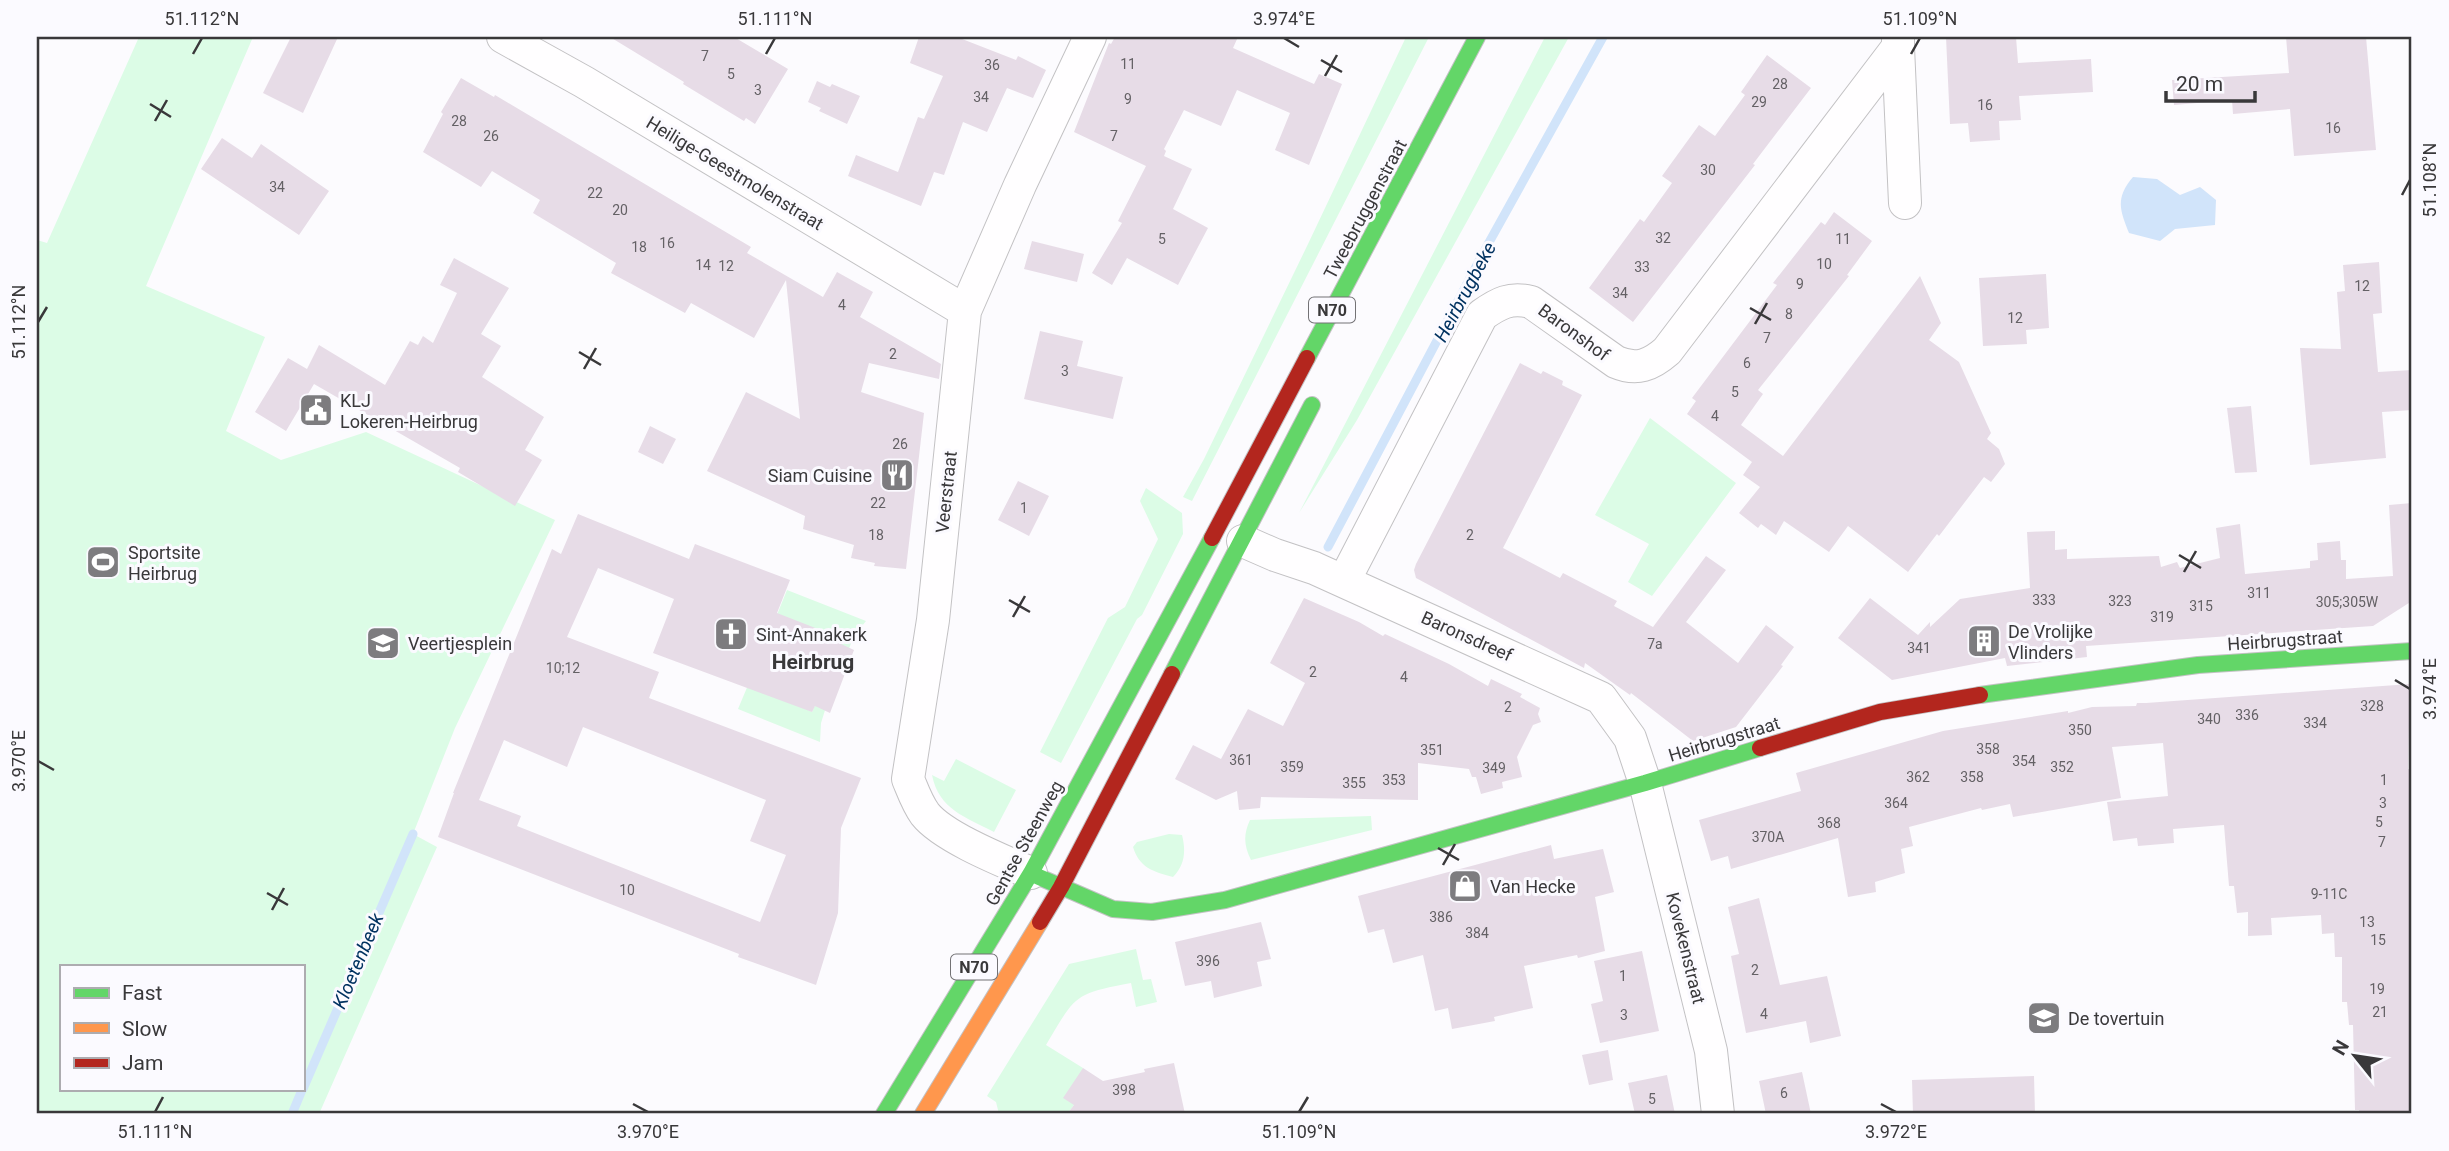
<svg xmlns="http://www.w3.org/2000/svg" width="2449" height="1151" font-family="Roboto,sans-serif">
	<style>
		.green { fill: #dcfce6; fill-rule: evenodd }
		.water { fill: #d1e4fa }
		.lines { fill: none; stroke-linecap: round; stroke-linejoin: round }
		.stream { stroke: #d1e4fa; stroke-width: 9 }
		.building { fill: #e7dce7; fill-rule: evenodd }
		.street-casing { stroke: #c3c2c4; stroke-width: 34 }
		.fast-casing { stroke: #c3c2c4; stroke-width: 18 }
		.slow-casing { stroke: #c3c2c4; stroke-width: 18 }
		.jam-casing { stroke: #c3c2c4; stroke-width: 18 }
		.street { stroke: #fffeff; stroke-width: 32 }
		.fast { stroke: #63d668; stroke-width: 16 }
		.slow { stroke: #ff974d; stroke-width: 16 }
		.jam { stroke: #b3261e; stroke-width: 16 }
		.ticks { fill: none; stroke: #39383a; stroke-width: 2.5 }
		.labels { text-anchor: middle; dominant-baseline: central; stroke-width: 6; stroke-linejoin: round; paint-order: stroke }
		.number-label { font-size: 14px; fill: #646165 }
		.shield { fill: #fbfaff; stroke: #737275; stroke-width: 2 }
		.shield-label { font-size: 16px; font-weight: bold; fill: #39383a }
		.street-label { font-size: 18px; fill: #39383a; stroke: #fbfaff }
		.poi-label { font-size: 18px; fill: #39383a; stroke: #fbfaff; text-anchor: start }
		.water-label { font-size: 19px; font-style: italic; fill: #013260; stroke: #fbfaff }
		.quarter-label { font-size: 21px; font-weight: bold; fill: #39383a; stroke: #fbfaff }
		.neatline { fill: none; stroke: #39383a; stroke-width: 2.5 }
		.ticks-label { font-size: 18px; text-anchor: middle; fill: #39383a }
	</style>
	<rect width="100%" height="100%" fill="#fcfbfe"/>
	<path class="green" d="M139 37H253L146 286 265 337 226 431 281 460 366 432 555 520 455 728 413 834 437 847 319 1114H37V240L47 243ZM61 967H303V1090H61Z
		M1406 37H1429L1192 501 1183 497 1204 459 1308 244Z
		M1545 37H1569L1357 420 1299 513Z
		M1650 418 1736 483 1652 596 1628 582 1649 544 1595 515Z
		M1146 488 1182 513 1183 534 1142 615 1137 619 1061 763 1040 752 1108 618 1125 607 1158 539 1140 501Z
		M787 590 866 621 854 636 848 651 838 647 841 638 774 622Z
		M751 678 808 710 812 712 816 703 826 707 821 723 820 742 738 709Z
		M956 759 1016 790 994 832C966 817 939 810 932 775L944 781Z
		M1371 816 1372 830 1251 860C1244 846 1243 835 1250 820Z
		M1169 834 1182 835C1186 851 1185 865 1173 877 1153 872 1139 867 1133 847L1137 842Z
		M1136 949 1143 980 1151 979 1157 1002 1136 1007 1131 983C1073 994 1076 995 1046 1045L1083 1068 1074 1105 1067 1114H999L996 1102 987 1096 1069 964Z"/>
	<path class="water" d="M2133 177 2157 179 2180 195 2200 187 2216 200 2215 225 2175 229 2160 241 2129 233C2120 210 2115 198 2133 177Z"/>
	<g class="lines">
		<path class="stream" d="M1328 547 1487 246 1603 37
			M303 1089 413 834
			M292 1114 302 1090"/>
	</g>
	<path class="building" d="M291 37H338L303 113 263 93Z
		M610 37H734L788 69 755 124 746 118 744 121 683 84 684 82Z
		M919 37H957L1016 60 1018 56 1046 70 1033 98 1007 88 987 132 963 122 944 175 934 172 921 206 848 176 856 155 898 172 918 117 924 119 943 76 910 63Z
		M1115 37H1238L1233 48 1314 84 1319 74 1342 84 1309 165 1275 150 1290 113 1237 90 1221 126 1184 110 1164 149 1166 151 1164 156 1192 169 1173 209 1208 228 1178 285 1127 258 1112 285 1092 273 1122 223 1118 221 1146 166 1074 132 1109 43 1111 44Z
		M1946 37H2016L2018 63 2091 59 2093 92 2019 96 2021 120 1999 121 2000 140 1970 142 1968 123 1950 124Z
		M2286 37H2366L2376 150 2294 156 2290 109 2233 114 2232 100 2174 105 2172 80 2289 73Z
		M1767 55 1811 88 1753 164 1755 165 1633 322 1589 288 1640 219 1644 222 1672 183 1662 176 1699 125 1715 136 1745 95 1741 92Z
		M461 78 494 97 495 95 751 247 747 253 823 297 837 272 873 292 860 317 941 364 939 379 869 363 861 392 924 413 906 569 874 566 875 563 851 558 854 545 803 529 805 516 707 471 746 392 800 419 786 280 754 338 691 303 685 313 611 273 616 263 533 213 540 200 492 171 481 187 423 152 443 114 441 112Z
		M817 81 830 87 832 84 860 96 847 124 819 111 821 108 808 102Z
		M222 138 252 158 261 144 329 191 299 235 201 169Z
		M1834 212 1872 241 1847 275 1849 276 1758 390 1763 394 1741 425 1783 456 1920 276 1941 323 1929 340 1959 362 1991 433 1987 439 1999 449 2005 464 1991 482 1984 477 1939 536 1937 534 1908 572 1848 526 1829 552 1784 521 1776 535 1761 524 1758 528 1739 513 1760 487 1743 475 1752 462 1687 414 1696 401 1692 398 1777 285 1773 283 1821 222 1825 225Z
		M1032 241 1084 254 1077 282 1024 269Z
		M454 258 509 288 481 334 501 346 482 377 544 417 525 450 542 460 515 506 458 472 460 468 314 384 286 431 255 412 288 358 307 369 319 345 385 385 410 341 418 345 423 336 433 343 457 293 440 285Z
		M2379 262 2382 313 2373 314 2378 372 2412 370V410L2382 412 2386 458 2310 465 2300 348 2341 349 2337 292 2345 291 2343 265Z
		M2046 274 2049 328 2026 330 2027 344 1983 346 1979 278Z
		M1040 331 1083 341 1077 366 1123 377 1113 419 1024 399Z
		M1520 363 1541 374 1543 371 1563 381 1562 385 1582 395 1503 548 1560 578 1563 573 1617 601 1614 606 1653 627 1706 556 1726 570 1686 622 1738 663 1766 625 1794 647 1781 665 1783 666 1736 727 1693 741 1631 693 1630 695 1585 663 1584 668 1416 578 1414 570 1416 564Z
		M2251 406 2257 472 2235 473 2227 408Z
		M650 426 676 439 663 464 638 452Z
		M1018 481 1049 496 1029 536 998 520Z
		M2412 503V601L2373 626 2086 646 2087 657 2007 666 2005 658 1892 680 1838 638 1870 598 1918 635 1930 622V627L1960 599 2030 588 2027 532 2055 531V550L2067 549V559L2159 556 2161 567 2177 562 2180 568 2220 558 2216 528 2240 524 2245 574 2310 568V561L2318 560 2317 543 2340 541 2341 560H2346V579L2393 576 2389 505Z
		M578 514 689 559 695 544 790 580 777 613 841 638 839 643 854 650 830 713 815 706 812 712 653 653 674 599 598 568 567 637 659 672 649 698 861 778 841 828 838 913 816 985 738 957 739 954 438 837 454 793H453L552 549 561 554ZM583 727 766 800 750 841 786 855 760 922 517 826 521 816 479 800 504 740 567 767Z
		M1304 598 1359 622 1383 636 1385 634 1449 664 1488 686 1491 679 1522 694 1520 697 1540 708 1538 714 1541 722 1533 725 1517 757 1522 777 1502 782 1503 788 1481 794 1476 777H1472L1469 769 1418 763V800L1261 797 1260 808 1239 810 1237 791 1216 800 1175 779 1193 745 1221 759 1248 709 1283 726 1305 683 1270 663Z
		M2410 684 2408 769 2412 770V1114H2359V1110H2355L2353 1025H2349L2347 1002H2342V957H2335L2334 933 2322 934 2321 915 2271 918 2272 935 2248 936V912L2237 913 2234 886H2229L2224 825 2173 829 2174 843 2138 846 2137 838 2113 841 2107 802 2168 796 2163 743 2112 747 2121 798 2013 817 2010 804 1982 810 1981 808 1909 827 1913 846 1901 849 1905 873 1875 882 1876 892 1848 897 1838 838 1731 869 1728 856 1711 861 1699 820 1801 791 1796 773 1943 731 2068 711V713L2092 707 2136 706 2137 703H2146Z
		M1551 845 1554 859 1603 849 1614 892 1595 897 1605 951 1578 958 1577 955 1524 966 1533 1008 1494 1017 1495 1021 1452 1029 1448 1008 1435 1011 1423 955 1393 963 1384 929 1368 933 1358 896Z
		M1759 898 1780 985 1827 976 1841 1036 1810 1043 1806 1021 1746 1033 1731 956 1739 954 1728 907Z
		M1261 922 1271 959 1257 962 1262 986 1214 998 1211 981 1185 986 1175 942Z
		M1642 951 1659 1031 1600 1043 1591 1004 1603 1001 1594 961Z
		M1608 1050 1613 1080 1589 1085 1582 1055Z
		M1174 1063 1185 1114H1067L1074 1105 1063 1098 1083 1068 1103 1081 1145 1072 1144 1069Z
		M1802 1072 1811 1114H1766L1759 1081Z
		M1667 1075 1675 1114H1635L1628 1083Z
		M2034 1076 2035 1114H1913L1912 1080Z"/>
	<g class="lines">
		<g class="street-casing">
			<path id="street" d="M503 37 584 82 965 311
				M1898 47 1905 203
				M1243 541 1275 555 1314 568 1601 698 1630 738 1645 783 1711 1051 1718 1114
				M1344 581 1482 315C1499 303 1510 297 1531 302L1616 362C1637 371 1651 365 1667 351L1898 47V37
				M1031 873C1003 861 943 837 925 814 917 803 913 791 908 779L933 620 965 311 1020 185 1090 37"/>
		</g>
		<g class="fast-casing">
			<path id="fast" d="M1307 358 1477 37
				M1172 674 1312 405
				M1980 695 2198 665 2412 651
				M1032 874 1113 909 1152 912 1225 900 1645 783 1760 748
				M884 1114 1031 873 1212 538"/>
		</g>
		<g class="slow-casing">
			<path id="slow" d="M923 1114 1040 922"/>
		</g>
		<g class="jam-casing">
			<path id="jam" d="M1212 538 1307 358
				M1760 748 1880 712 1980 695
				M1040 922 1061 887 1172 674"/>
		</g>
		<use href="#street" class="street"/>
		<use href="#fast" class="fast"/>
		<use href="#slow" class="slow"/>
		<use href="#jam" class="jam"/>
	</g>
	<path class="ticks" d="M1284 38 1299 47M193 54 202 38M766 54 775 38M1911 54 1920 38M1321 60 1342 72M1325 76 1337 55M150 104 171 117M155 121 167 100M2402 195 2410 180M1750 308 1771 320M38 322 47 307M1755 324 1767 303M579 352 601 365M584 369 596 348M2179 555 2201 568M2184 572 2196 551M1009 600 1030 612M1013 617 1025 596M2395 680 2410 689M38 761 54 770M1438 848 1459 860M1443 865 1455 844M267 893 288 905M272 910 284 888M633 1104 648 1112M1881 1104 1896 1112M155 1112 163 1097M1299 1112 1308 1097"/>
	<defs>
		<g id="civic-square" transform="scale(1.75)"><rect x="-9" y="-9" width="18" height="18" rx="4" fill="#7d7c7f" stroke="#fbfaff"/><path d="M-.6-6.5H3V-4.5H.6V-3L4-1V1h2V6H-6V1h2V-1L-.6-3ZM-1.2 2.5V6h2.4V2.5Z" fill="#fff"/></g>
		<g id="restaurant-square" transform="scale(1.75)"><rect x="-9" y="-9" width="18" height="18" rx="4" fill="#7d7c7f" stroke="#fbfaff"/><path d="M-5-6h1v4h1v-4h1v4h1v-4h1v5L-1.5 .5V6h-2V.5L-5-1ZM5-6V6H3V1.5H1.5Q1.5-4 5-6Z" fill="#fff"/></g>
		<g id="stadium-square" transform="scale(1.75)"><rect x="-9" y="-9" width="18" height="18" rx="4" fill="#7d7c7f" stroke="#fbfaff"/><path d="M0-5a6.5 5 0 1 0 0 10a6.5 5 0 1 0 0-10ZM-3.5-1.8h7v3.6h-7Z" fill="#fff"/></g>
		<g id="church-square" transform="scale(1.75)"><rect x="-9" y="-9" width="18" height="18" rx="4" fill="#7d7c7f" stroke="#fbfaff"/><path d="M-1.2-6h2.4v3.5h3.3v2.4h-3.3V6h-2.4V-.1h-3.3v-2.4h3.3Z" fill="#fff"/></g>
		<g id="building-square" transform="scale(1.75)"><rect x="-9" y="-9" width="18" height="18" rx="4" fill="#7d7c7f" stroke="#fbfaff"/><path d="M-4-6H4V6H1V3H-1V6H-4ZM-2.5-4.3h1.7v1.8h-1.7ZM.8-4.3h1.7v1.8H.8ZM-2.5-1h1.7V.8h-1.7ZM.8-1h1.7V.8H.8Z" fill="#fff"/></g>
		<g id="school-square" transform="scale(1.75)"><rect x="-9" y="-9" width="18" height="18" rx="4" fill="#7d7c7f" stroke="#fbfaff"/><path d="M0-5L7-2L0 1L-7-2ZM-4 1L0 2.5L4 1V4Q0 6-4 4Z" fill="#fff"/></g>
		<g id="shop-square" transform="scale(1.75)"><rect x="-9" y="-9" width="18" height="18" rx="4" fill="#7d7c7f" stroke="#fbfaff"/><path d="M-5-2.5h2.3a2.7 3.5 0 0 1 5.4 0H5L5.5 6h-11ZM-1.5-2.5h3a1.5 2.3 0 0 0-3 0Z" fill="#fff"/></g>
	</defs>
	<g fill-rule="evenodd">
		<use href="#civic-square" x="316" y="410"/>
		<use href="#restaurant-square" x="897" y="475"/>
		<use href="#stadium-square" x="103" y="562"/>
		<use href="#church-square" x="731" y="634"/>
		<use href="#building-square" x="1984" y="641"/>
		<use href="#school-square" x="383" y="643"/>
		<use href="#shop-square" x="1465" y="886"/>
		<use href="#school-square" x="2044" y="1018"/>
	</g>
	<g class="labels">
		<g class="number-label">
			<text x="705" y="56">7</text>
			<text x="1128" y="64">11</text>
			<text x="992" y="65">36</text>
			<text x="731" y="74">5</text>
			<text x="1780" y="84">28</text>
			<text x="758" y="90">3</text>
			<text x="981" y="97">34</text>
			<text x="1128" y="99">9</text>
			<text x="1759" y="102">29</text>
			<text x="1985" y="105">16</text>
			<text x="459" y="121">28</text>
			<text x="2333" y="128">16</text>
			<text x="491" y="136">26</text>
			<text x="1114" y="136">7</text>
			<text x="1708" y="170">30</text>
			<text x="277" y="187">34</text>
			<text x="595" y="193">22</text>
			<text x="620" y="210">20</text>
			<text x="1663" y="238">32</text>
			<text x="1162" y="239">5</text>
			<text x="1843" y="239">11</text>
			<text x="667" y="243">16</text>
			<text x="639" y="247">18</text>
			<text x="1824" y="264">10</text>
			<text x="703" y="265">14</text>
			<text x="726" y="266">12</text>
			<text x="1642" y="267">33</text>
			<text x="1800" y="284">9</text>
			<text x="2362" y="286">12</text>
			<text x="1620" y="293">34</text>
			<text x="842" y="305">4</text>
			<text x="1789" y="314">8</text>
			<text x="2015" y="318">12</text>
			<text x="1767" y="338">7</text>
			<text x="893" y="354">2</text>
			<text x="1747" y="363">6</text>
			<text x="1065" y="371">3</text>
			<text x="1735" y="392">5</text>
			<text x="1715" y="416">4</text>
			<text x="900" y="444">26</text>
			<text x="878" y="503">22</text>
			<text x="1024" y="508">1</text>
			<text x="876" y="535">18</text>
			<text x="1470" y="535">2</text>
			<text x="2259" y="593">311</text>
			<text x="2044" y="600">333</text>
			<text x="2120" y="601">323</text>
			<text x="2347" y="602">305;305W</text>
			<text x="2201" y="606">315</text>
			<text x="2162" y="617">319</text>
			<text x="1655" y="644">7a</text>
			<text x="1919" y="648">341</text>
			<text x="563" y="668">10;12</text>
			<text x="1313" y="672">2</text>
			<text x="1404" y="677">4</text>
			<text x="2372" y="706">328</text>
			<text x="1508" y="707">2</text>
			<text x="2247" y="715">336</text>
			<text x="2209" y="719">340</text>
			<text x="2315" y="723">334</text>
			<text x="2080" y="730">350</text>
			<text x="1988" y="749">358</text>
			<text x="1432" y="750">351</text>
			<text x="1241" y="760">361</text>
			<text x="2024" y="761">354</text>
			<text x="1292" y="767">359</text>
			<text x="2062" y="767">352</text>
			<text x="1494" y="768">349</text>
			<text x="1918" y="777">362</text>
			<text x="1972" y="777">358</text>
			<text x="1394" y="780">353</text>
			<text x="2384" y="780">1</text>
			<text x="1354" y="783">355</text>
			<text x="1896" y="803">364</text>
			<text x="2383" y="803">3</text>
			<text x="2379" y="822">5</text>
			<text x="1829" y="823">368</text>
			<text x="1768" y="837">370A</text>
			<text x="2382" y="842">7</text>
			<text x="627" y="890">10</text>
			<text x="2329" y="894">9-11C</text>
			<text x="1441" y="917">386</text>
			<text x="2367" y="922">13</text>
			<text x="1477" y="933">384</text>
			<text x="2378" y="940">15</text>
			<text x="1208" y="961">396</text>
			<text x="1755" y="970">2</text>
			<text x="1623" y="976">1</text>
			<text x="2377" y="989">19</text>
			<text x="2380" y="1012">21</text>
			<text x="1764" y="1014">4</text>
			<text x="1624" y="1015">3</text>
			<text x="1124" y="1090">398</text>
			<text x="1784" y="1093">6</text>
			<text x="1652" y="1099">5</text>
		</g>
		<g class="shield">
			<rect x="1309" y="297.5" width="46" height="25" rx="5"/>
			<rect x="951" y="954.5" width="46" height="25" rx="5"/>
		</g>
		<g class="shield-label">
			<text x="1332" y="310">N70</text>
			<text x="974" y="967">N70</text>
		</g>
		<g class="street-label">
			<text transform="translate(735 173) rotate(31)">Heilige-Geestmolenstraat</text>
			<text transform="translate(1365 209) rotate(-62)">Tweebruggenstraat</text>
			<text transform="translate(1574 332) rotate(36)">Baronshof</text>
			<text transform="translate(946 492) rotate(-84)">Veerstraat</text>
			<text transform="translate(1467 636) rotate(24)">Baronsdreef</text>
			<text transform="translate(2285 640) rotate(-4)">Heirbrugstraat</text>
			<text transform="translate(1724 739) rotate(-17)">Heirbrugstraat</text>
			<text transform="translate(1024 843) rotate(-61)">Gentse Steenweg</text>
			<text transform="translate(1686 948) rotate(76)">Kovekenstraat</text>
		</g>
		<g class="poi-label">
			<text x="340" y="400">KLJ<tspan x="340" dy="21">Lokeren-Heirbrug</tspan></text>
			<text x="872" y="475" text-anchor="end">Siam Cuisine</text>
			<text x="128" y="552">Sportsite<tspan x="128" dy="21">Heirbrug</tspan></text>
			<text x="2008" y="631">De Vrolijke<tspan x="2008" dy="21">Vlinders</tspan></text>
			<text x="756" y="634">Sint-Annakerk</text>
			<text x="408" y="643">Veertjesplein</text>
			<text x="1490" y="886">Van Hecke</text>
			<text x="2068" y="1018">De tovertuin</text>
		</g>
		<g class="water-label">
			<text transform="translate(1465 292) rotate(-62)">Heirbrugbeke</text>
			<text transform="translate(358 961) rotate(-67)">Kloetenbeek</text>
		</g>
		<g class="quarter-label">
			<text x="813" y="662">Heirbrug</text>
		</g>
	</g>
	<rect width="2449" height="1151" fill="none" stroke="#fbfaff" stroke-width="77"/>
	<rect x="60" y="965" width="245" height="126" fill="#fbfaff" stroke="#adacb0" stroke-width="2"/>
	<rect x="74" y="988" width="35" height="10" fill="#63d668" stroke="#adacb0" stroke-width="2"/>
	<text x="122" y="1000" font-size="21" fill="#39383a">Fast</text>
	<rect x="74" y="1023" width="35" height="10" fill="#ff974d" stroke="#adacb0" stroke-width="2"/>
	<text x="122" y="1036" font-size="21" fill="#39383a">Slow</text>
	<rect x="74" y="1058" width="35" height="10" fill="#b3261e" stroke="#adacb0" stroke-width="2"/>
	<text x="122" y="1070" font-size="21" fill="#39383a">Jam</text>
	<g transform="translate(2355 1056) rotate(300)" stroke="#fbfaff" stroke-width="5" paint-order="stroke">
	<path d="M0-5L12 26L0 18L-12 26Z" fill="#39383a"/>
	<text y="-10" font-size="19" font-weight="bold" text-anchor="middle" fill="#39383a">N</text>
	</g>
	<path d="M2166 91v10h89v-10" fill="none" stroke="#39383a" stroke-width="3.5"/>
	<text x="2176" y="91" font-size="21" fill="#39383a" stroke="#fbfaff" stroke-width="5" paint-order="stroke">20 m</text>
	<rect x="38" y="38" width="2372" height="1074" class="neatline"/>
	<g class="ticks-label">
		<text x="202" y="25">51.112°N</text>
		<text x="775" y="25">51.111°N</text>
		<text x="1284" y="25">3.974°E</text>
		<text x="1920" y="25">51.109°N</text>
		<text transform="translate(2430 180) rotate(-90)" y="6">51.108°N</text>
		<text transform="translate(19 322) rotate(-90)" y="6">51.112°N</text>
		<text transform="translate(2430 689) rotate(-90)" y="6">3.974°E</text>
		<text transform="translate(19 761) rotate(-90)" y="6">3.970°E</text>
		<text x="155" y="1138">51.111°N</text>
		<text x="648" y="1138">3.970°E</text>
		<text x="1299" y="1138">51.109°N</text>
		<text x="1896" y="1138">3.972°E</text>
	</g>
</svg>
